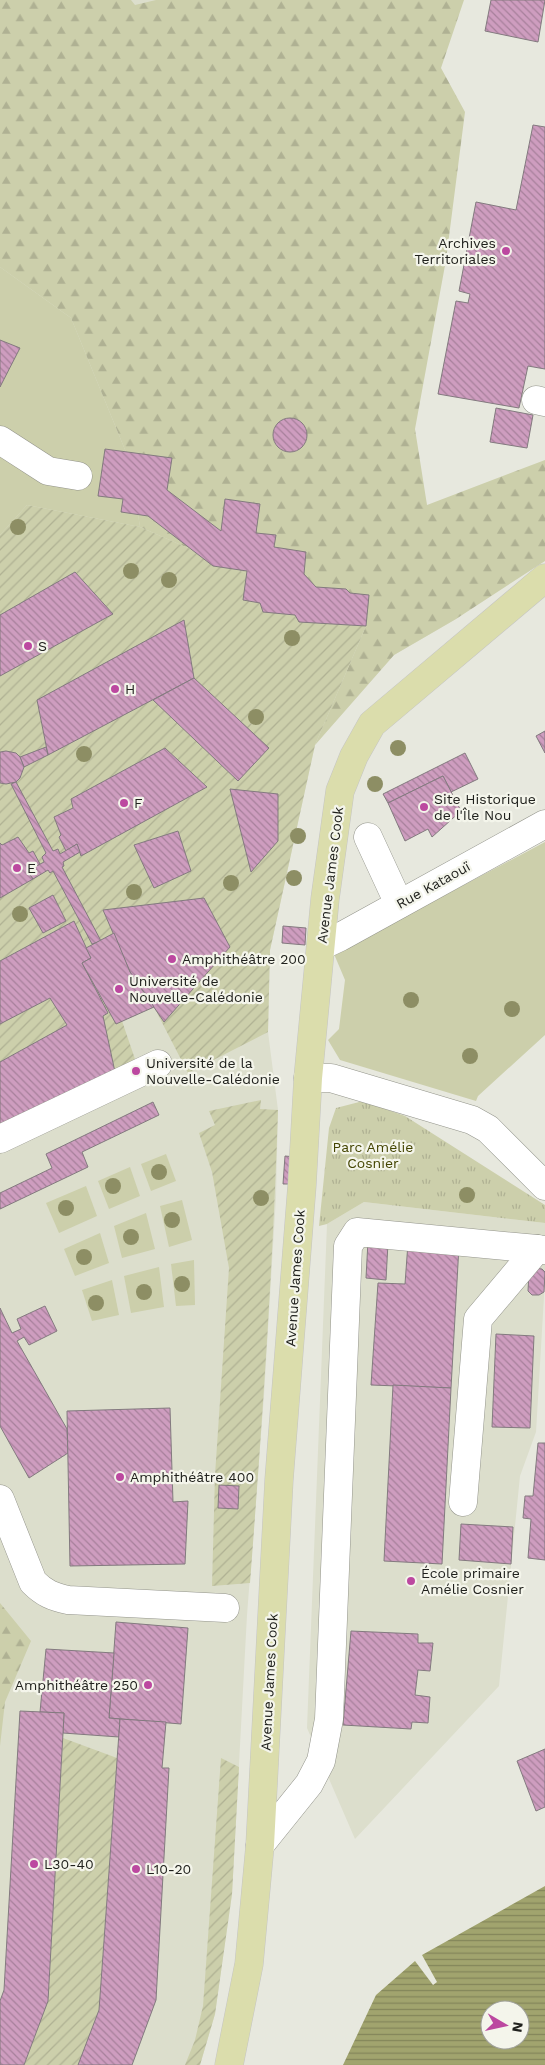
<svg xmlns="http://www.w3.org/2000/svg" width="545" height="2065" viewBox="0 0 545 2065" font-family="'Work Sans',sans-serif">
<style>
.built{fill:#dcdecc}
.grass{fill:#cccfab}
.forest{fill:url(#forest-firs)}
.park{fill:url(#park-tufts)}
.garden{fill:url(#garden-furrows)}
.water{fill:url(#water-rules);fill-rule:evenodd}
.building{fill:url(#building-back-hatch);stroke:#837a7f}
.lines{fill:none;stroke-linecap:round;stroke-linejoin:round}
.minor-casing{stroke:#93948b;stroke-width:29}
.major-casing{stroke:#c5c5c4;stroke-width:29}
.minor{stroke:#fff;stroke-width:28}
.major{stroke:#dbddac;stroke-width:28}
.tree{fill:#8d8e64}
.poi-dot{fill:#bc48a0;stroke:#f4f5eb;stroke-width:2}
.labels{text-anchor:middle;dominant-baseline:central;stroke-width:4.5;stroke-linejoin:round;paint-order:stroke}
.poi-label{font-size:14px;fill:#20211d;stroke:#f4f5eb;text-anchor:start}
.street-label{font-size:14px;fill:#20211d;stroke:#f4f5eb}
.park-label{font-size:14px;fill:#434400;stroke:#f4f5eb}
</style>
<defs>
<pattern id="forest-firs" width="22" height="20" patternUnits="userSpaceOnUse" patternTransform="scale(1.25)"><rect width="22" height="20" fill="#cccfab"/><path d="M5 1l3.5 6h-7zM16 11l3.5 6h-7z" fill="#afb193"/></pattern>
<pattern id="park-tufts" width="24" height="20" patternUnits="userSpaceOnUse" patternTransform="scale(1.25)"><rect width="24" height="20" fill="#cccfab"/><path d="M3 7l-1-3M5 7V3M7 7l1-3M15 17l-1-3M17 17v-4M19 17l1-3" fill="none" stroke="#afb193"/></pattern>
<pattern id="garden-furrows" width="10" height="10" patternUnits="userSpaceOnUse" patternTransform="scale(1.25)"><rect width="10" height="10" fill="#cccfab"/><path d="M-1 1l2-2M0 10L10 0M9 11l2-2" fill="none" stroke="#afb193"/></pattern>
<pattern id="water-rules" width="6" height="5" patternUnits="userSpaceOnUse" patternTransform="scale(1.25)"><rect width="6" height="5" fill="#a1a46e"/><path d="M0 2.5h6" fill="none" stroke="#83855a"/></pattern>
<pattern id="building-back-hatch" width="6" height="6" patternUnits="userSpaceOnUse" patternTransform="scale(1.25)"><rect width="6" height="6" fill="#ce9dbf"/><path d="M-1 5l2 2M0 0l6 6M5-1l2 2" fill="none" stroke="#a7809b"/></pattern>
</defs>
<rect width="100%" height="100%" fill="#e7e8de"/>
<g class="built">
<polygon points="0,0 298,0 456,619 394,655 315,745 270,950 268,1032 278,1110 276,1197 264,1396 247,1615 232,1894 215,2014 200,2065 0,2065"/>
<polygon points="364,1202 545,1223 545,1279 536,1432 520,1476 499,1686 355,1839 307,1728 327,1224"/>
</g>
<g class="grass">
<polygon points="0,267 71,318 130,462 140,527 27,505 0,535"/>
<polygon points="545,842 545,1035 478,1096 476,1101 340,1060 328,1040 339,1029 345,980 334,954"/>
<polygon points="166,1154 176,1181 151,1191 141,1164"/>
<polygon points="130,1167 140,1196 109,1209 98,1181"/>
<polygon points="86,1186 97,1216 59,1233 46,1203"/>
<polygon points="182,1200 192,1240 169,1247 160,1206"/>
<polygon points="146,1213 155,1249 122,1258 114,1226"/>
<polygon points="100,1233 109,1263 75,1276 64,1249"/>
<polygon points="194,1260 195,1305 176,1306 171,1264"/>
<polygon points="159,1267 164,1307 131,1313 124,1276"/>
<polygon points="112,1280 119,1315 92,1321 82,1290"/>
</g>
<g class="forest">
<polygon points="0,0 131,0 135,5 156,0 464,0 441,68 465,112 446,260 415,429 427,505 545,460 545,561 456,619 394,655 315,745 366,626 140,527 130,462 71,318 0,267"/>
<polygon points="0,1603 31,1641 5,1702 0,1746"/>
</g>
<polygon class="park" points="363,1101 405,1116 545,1205 545,1223 364,1202 327,1224 319,1226 329,1128 336,1108"/>
<g class="garden">
<polygon points="27,505 140,527 366,626 315,745 270,950 268,1032 188,1073 154,1007 122,1021 135,1059 115,1072 0,1096 0,535"/>
<path d="M 261,1100 L 260,1109 L 278,1110 C 273,1268 262,1425 250,1583 L 212,1586 L 215,1475 L 229,1268 L 212,1172 L 199,1133 L 215,1125 L 209,1111 Z"/>
<polygon points="63,1738 117,1758 99,2010 78,2065 24,2065 48,2001"/>
<polygon points="221,1758 239,1767 232,1894 215,2014 200,2065 185,2065 195,2040 203,2006"/>
</g>
<path class="water" d="M 545,1886 L 545,2065 L 343,2065 L 376,1995 L 415,1961 L 433,1985 L 437,1982 L 422,1955 ZM 490,2010 L 520,2010 L 520,2040 L 490,2040 Z"/>
<g class="building">
<polygon points="491,0 545,0 538,42 485,31"/>
<polygon points="533,125 545,127 545,369 528,366 519,408 438,394 456,301 468,303 470,294 459,291 476,202 516,210"/>
<polygon points="0,340 20,348 0,387"/>
<polygon points="496,408 533,415 527,448 490,442"/>
<circle cx="290" cy="435" r="17"/>
<polygon points="105,449 172,458 167,490 221,531 225,499 260,504 256,533 276,535 274,547 306,552 304,574 316,587 346,589 350,593 369,595 366,626 299,622 295,615 263,612 260,603 243,600 247,571 213,566 148,516 121,512 123,499 98,496"/>
<polygon points="75,572 113,614 0,676 0,615"/>
<polygon points="184,620 194,678 48,755 37,700"/>
<polygon points="194,678 269,748 238,781 153,700"/>
<polygon points="545,731 545,753 536,736"/>
<polygon points="46,747 48,755 24,767 20,757"/>
<polygon points="165,748 207,787 81,856 77,844 66,851 59,837 61,835 54,817 73,808 71,799"/>
<polygon points="6,751 16,753 20,757 24,767 20,778 16,782 6,784 0,783 0,752"/>
<polygon points="465,753 478,779 451,792 443,776 388,803 383,794"/>
<polygon points="443,776 461,811 432,837 428,829 405,841 388,803"/>
<polygon points="16,782 53,851 58,849 60,854 77,844 80,852 63,862 64,866 62,867 101,941 92,944 53,871 50,873 48,870 33,879 27,871 44,862 42,857 46,853 11,784"/>
<polygon points="230,789 278,794 278,841 251,872"/>
<polygon points="178,831 191,871 154,888 134,845"/>
<polygon points="18,837 29,853 33,851 40,864 27,871 33,879 0,898 0,843 2,845"/>
<polygon points="53,895 66,921 43,933 29,908"/>
<polygon points="204,898 230,947 164,1022 130,972 103,910"/>
<polygon points="74,921 91,958 82,963 108,1013 103,1016 115,1072 0,1126 0,1062 67,1025 50,998 0,1024 0,961"/>
<polygon points="283,926 306,928 305,945 282,943"/>
<polygon points="114,933 130,972 154,1007 116,1024 82,963 91,958 86,948"/>
<polygon points="153,1102 159,1115 82,1152 88,1167 0,1209 0,1193 52,1168 46,1154"/>
<polygon points="285,1156 296,1157 294,1184 283,1184"/>
<polygon points="368,1241 388,1243 386,1280 366,1278"/>
<polygon points="408,1243 459,1246 451,1388 371,1385 378,1283 405,1284"/>
<polygon points="533,1268 542,1269 545,1272 544,1292 539,1295 532,1295 528,1291 529,1272"/>
<polygon points="45,1306 57,1331 29,1345 24,1337 17,1341 67,1429 68,1453 29,1478 0,1426 0,1308 12,1333 21,1329 17,1319"/>
<polygon points="496,1334 534,1336 530,1428 492,1427"/>
<polygon points="393,1385 451,1388 442,1564 384,1561"/>
<polygon points="170,1408 173,1502 188,1501 185,1564 70,1566 67,1411"/>
<polygon points="538,1443 545,1443 545,1560 528,1558 531,1519 523,1518 525,1496 533,1496"/>
<polygon points="219,1485 239,1486 238,1509 218,1508"/>
<polygon points="461,1524 513,1527 511,1564 459,1560"/>
<polygon points="116,1622 188,1628 181,1724 109,1718"/>
<polygon points="351,1631 418,1634 418,1643 433,1643 430,1671 418,1670 415,1695 430,1697 428,1723 412,1722 411,1729 343,1725"/>
<polygon points="46,1649 114,1653 109,1718 120,1719 119,1737 63,1733 64,1713 40,1712"/>
<polygon points="20,1711 64,1713 63,1733 48,2001 24,2065 0,2065 0,2001 4,1990"/>
<polygon points="120,1719 166,1722 162,1768 169,1768 156,2000 132,2065 78,2065 99,2010"/>
<polygon points="545,1749 545,1807 536,1811 517,1761"/>
</g>
<g class="lines">
<g class="minor-casing">
<g id="minor">
<polyline points="536,400 545,402"/>
<polyline points="0,440 48,471 78,476"/>
<polyline points="368,837 399,904"/>
<polyline points="321,946 340,937 545,824"/>
<polyline points="308,1078 331,1078 472,1120 488,1129 545,1186"/>
<polyline points="0,1139 158,1064"/>
<path d="M 0,1499 L 33,1582 C 44,1593 53,1597 68,1600 L 225,1608"/>
<polyline points="463,1502 478,1319 537,1249 545,1250"/>
<polyline points="260,1845 309,1784 321,1761 329,1719 348,1246 357,1232 537,1249"/>
</g>
</g>
<g class="major-casing">
<polyline id="major" points="229,2065 249,1964 260,1845 279,1480 302,1185 308,1078 325,899 340,791 354,756 372,724 545,578"/>
</g>
<use href="#minor" class="minor"/>
<use href="#major" class="major"/>
</g>
<g class="tree">
<circle cx="18" cy="527" r="8"/>
<circle cx="131" cy="571" r="8"/>
<circle cx="169" cy="580" r="8"/>
<circle cx="292" cy="638" r="8"/>
<circle cx="256" cy="717" r="8"/>
<circle cx="398" cy="748" r="8"/>
<circle cx="84" cy="754" r="8"/>
<circle cx="375" cy="784" r="8"/>
<circle cx="298" cy="836" r="8"/>
<circle cx="294" cy="878" r="8"/>
<circle cx="231" cy="883" r="8"/>
<circle cx="134" cy="892" r="8"/>
<circle cx="20" cy="914" r="8"/>
<circle cx="411" cy="1000" r="8"/>
<circle cx="512" cy="1009" r="8"/>
<circle cx="470" cy="1056" r="8"/>
<circle cx="159" cy="1172" r="8"/>
<circle cx="113" cy="1186" r="8"/>
<circle cx="467" cy="1195" r="8"/>
<circle cx="261" cy="1198" r="8"/>
<circle cx="66" cy="1208" r="8"/>
<circle cx="172" cy="1220" r="8"/>
<circle cx="131" cy="1237" r="8"/>
<circle cx="84" cy="1257" r="8"/>
<circle cx="182" cy="1284" r="8"/>
<circle cx="144" cy="1292" r="8"/>
<circle cx="96" cy="1303" r="8"/>
</g>
<g class="poi-dot">
<circle cx="506" cy="251" r="5"/>
<circle cx="28" cy="646" r="5"/>
<circle cx="115" cy="689" r="5"/>
<circle cx="124" cy="803" r="5"/>
<circle cx="424" cy="807" r="5"/>
<circle cx="17" cy="868" r="5"/>
<circle cx="172" cy="959" r="5"/>
<circle cx="119" cy="989" r="5"/>
<circle cx="136" cy="1071" r="5"/>
<circle cx="120" cy="1477" r="5"/>
<circle cx="411" cy="1581" r="5"/>
<circle cx="148" cy="1685" r="5"/>
<circle cx="34" cy="1864" r="5"/>
<circle cx="136" cy="1869" r="5"/>
</g>
<g class="labels">
<g class="poi-label">
<text x="496" y="243" text-anchor="end">Archives<tspan x="496" dy="16">Territoriales</tspan></text>
<text x="38" y="646">S</text>
<text x="125" y="689">H</text>
<text x="434" y="799">Site Historique<tspan x="434" dy="16">de l'Île Nou</tspan></text>
<text x="134" y="803">F</text>
<text x="27" y="868">E</text>
<text x="182" y="959">Amphithéâtre 200</text>
<text x="129" y="981">Université de<tspan x="129" dy="16">Nouvelle-Calédonie</tspan></text>
<text x="146" y="1063">Université de la<tspan x="146" dy="16">Nouvelle-Calédonie</tspan></text>
<text x="130" y="1477">Amphithéâtre 400</text>
<text x="421" y="1573">École primaire<tspan x="421" dy="16">Amélie Cosnier</tspan></text>
<text x="138" y="1685" text-anchor="end">Amphithéâtre 250</text>
<text x="44" y="1864">L30-40</text>
<text x="146" y="1869">L10-20</text>
</g>
<g class="street-label">
<text transform="translate(330 875) rotate(-83)">Avenue James Cook</text>
<text transform="translate(433 885) rotate(-29)">Rue Kataouï</text>
<text transform="translate(295 1278) rotate(-86)">Avenue James Cook</text>
<text transform="translate(269 1682) rotate(-87)">Avenue James Cook</text>
</g>
<g class="park-label">
<text x="373" y="1147">Parc Amélie<tspan x="373" dy="16">Cosnier</tspan></text>
</g>
</g>
<g transform="translate(505 2025) rotate(99)"><circle r="24" fill="#f4f5eb" stroke="#9fa099"/>
<path d="M0-4L9 19L0 12L-9 19Z" fill="#bc48a0"/>
<text y="-8" font-size="14" font-weight="bold" text-anchor="middle" fill="#20211d">N</text>
</g>
</svg>
